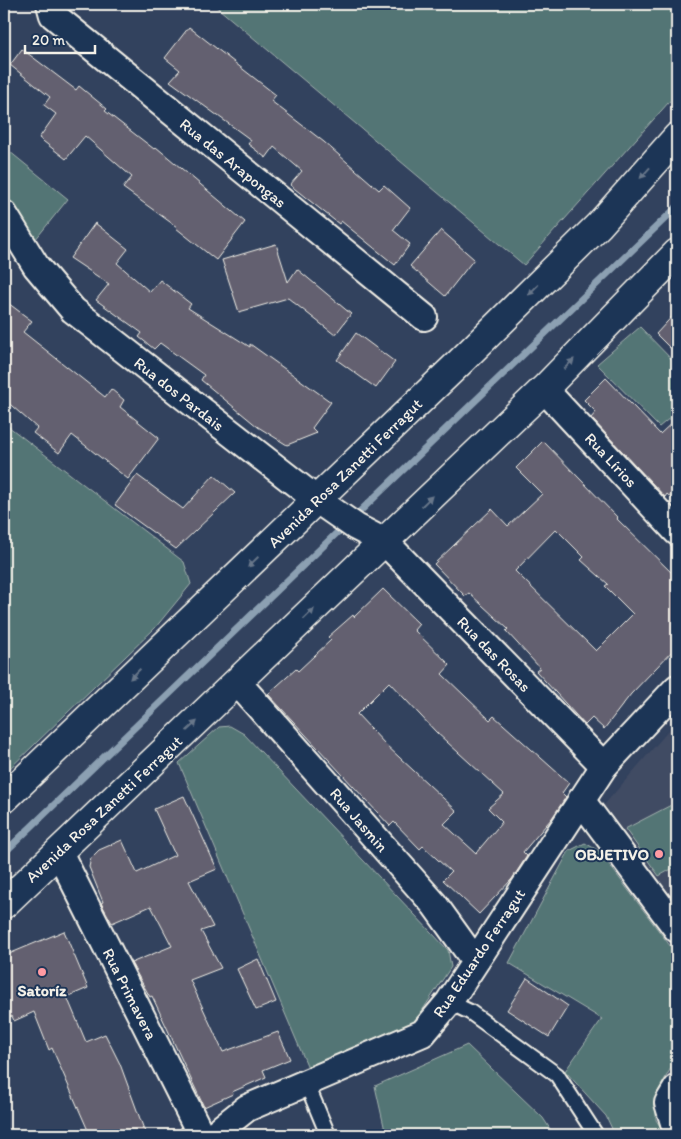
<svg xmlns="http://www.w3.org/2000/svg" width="681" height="1139" viewBox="0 0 681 1139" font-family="Itim,sans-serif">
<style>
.built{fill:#414b63}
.green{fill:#527474;stroke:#a3b2ae}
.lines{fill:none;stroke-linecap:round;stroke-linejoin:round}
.stream{stroke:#8ca0b2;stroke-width:7}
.building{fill:#646170;stroke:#f4f1e8;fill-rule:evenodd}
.service-casing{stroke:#f4f1e8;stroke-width:18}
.minor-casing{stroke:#f4f1e8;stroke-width:30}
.secondary-casing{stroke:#f4f1e8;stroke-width:31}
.service{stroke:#1d3557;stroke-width:14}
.minor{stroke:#1d3557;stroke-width:26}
.secondary{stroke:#1d3557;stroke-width:28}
.oneway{fill:#68778a}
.poi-dot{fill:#ff9aa2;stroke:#1d3557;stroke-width:2}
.labels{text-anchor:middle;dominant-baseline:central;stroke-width:4;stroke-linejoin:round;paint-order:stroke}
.street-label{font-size:16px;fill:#f4f1e8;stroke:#1d3557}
.poi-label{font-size:16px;font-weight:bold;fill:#f4f1e8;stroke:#1d3557;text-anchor:end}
</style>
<rect width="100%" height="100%" fill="#32425e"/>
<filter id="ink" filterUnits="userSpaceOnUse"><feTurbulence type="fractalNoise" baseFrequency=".02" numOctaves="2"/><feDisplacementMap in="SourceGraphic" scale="10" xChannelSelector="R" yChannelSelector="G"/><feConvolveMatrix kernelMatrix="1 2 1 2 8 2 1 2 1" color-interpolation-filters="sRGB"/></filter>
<g filter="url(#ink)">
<polygon class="built" points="677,721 677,903 604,805"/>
<g class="green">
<polygon points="213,4 677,4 677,93 524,265"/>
<polygon points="4,147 68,199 31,245 4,203"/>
<polygon points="640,327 677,365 677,412 659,427 597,364"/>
<polygon points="4,423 184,562 191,584 155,628 4,774"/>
<polygon points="230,726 244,734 448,950 451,967 410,1029 309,1070 179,763 219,727"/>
<polygon points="677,802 677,866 659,876 625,829"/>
<polygon points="585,843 599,851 677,955 677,1057 656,1095 656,1120 666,1135 615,1135 606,1116 565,1071 602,1019 509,963 569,851"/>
<polygon points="467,1045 543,1118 554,1135 386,1135 375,1086"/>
</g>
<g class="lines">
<g class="stream">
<polyline points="352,519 677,207"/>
<polyline points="4,853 344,526"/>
</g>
</g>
<g class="building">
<polygon points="189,27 276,95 271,101 324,142 379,190 384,185 410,208 393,230 410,244 395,265 341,221 339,224 290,185 302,171 274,147 266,158 248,144 251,140 170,81 180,70 165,58"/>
<polygon points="22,49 76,90 79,86 107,109 105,111 154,149 156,147 245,222 216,260 176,228 177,227 123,188 132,177 85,136 66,159 39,138 56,114 44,105 50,97 10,65"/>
<polygon points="95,223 128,249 117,263 150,292 160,280 191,304 188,308 250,347 250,344 331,402 312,428 317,433 287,445 258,427 201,380 204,375 160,343 154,349 139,337 142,333 96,300 109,284 70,258"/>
<polygon points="441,230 474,259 445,296 410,266"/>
<polygon points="276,244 288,282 297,269 351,314 335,335 288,298 239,312 222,260"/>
<polygon points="4,300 32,321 23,332 105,397 111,389 124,400 120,407 159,438 128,479 72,435 59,453 33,433 37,428 4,399"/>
<polygon points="677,311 677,355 656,334"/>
<polygon points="356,333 395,362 376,388 337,360"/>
<polygon points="606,378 660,434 677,418 677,503 667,494 665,497 591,418 596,412 584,400"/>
<path d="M 543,441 L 618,518 L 617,519 L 677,578 L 677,646 L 631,694 L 604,729 L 592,718 L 585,725 L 536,671 L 540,668 L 506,631 L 508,629 L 469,593 L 465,596 L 434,564 L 492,509 L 508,526 L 542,494 L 516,468 ZM 556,529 L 584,557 L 581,560 L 608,584 L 605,586 L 633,614 L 596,651 L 515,571 Z"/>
<polygon points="137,475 183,509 214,475 235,493 176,549 115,505"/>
<path d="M 383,589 L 419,624 L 414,630 L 450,665 L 442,674 L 490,720 L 494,716 L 569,783 L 562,793 L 566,797 L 552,818 L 523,852 L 527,856 L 512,879 L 479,914 L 443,880 L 451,872 L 423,846 L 420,849 L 394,822 L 390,826 L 268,694 L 296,669 L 298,671 L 331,640 L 328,637 L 353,615 L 354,617 ZM 389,682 L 436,732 L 504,794 L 488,808 L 502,822 L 476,853 L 444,824 L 457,811 L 385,744 L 357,714 Z"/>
<polygon points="184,796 217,869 189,881 213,927 201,931 221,968 190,980 223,1052 278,1032 290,1059 263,1070 266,1077 232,1092 233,1094 204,1107 152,996 150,997 131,963 172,946 151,906 112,923 101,903 103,902 89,867 91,858 99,850 122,840 137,873 175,855 154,809"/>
<polygon points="64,931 88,988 67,997 86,1042 105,1034 120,1064 146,1135 90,1135 52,1048 49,1050 34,1012 14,1021 12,1016 4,1019 4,956"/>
<polygon points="258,959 276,1002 256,1010 237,969"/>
<polygon points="527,978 568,1006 549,1037 507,1010"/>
</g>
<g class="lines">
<g class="service-casing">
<g id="service">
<polyline points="449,1002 470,1012 557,1075 596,1135"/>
<polyline points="306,1082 328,1135"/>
</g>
</g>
<g class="minor-casing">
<g id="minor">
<polyline points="50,4 53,15 424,317"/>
<polyline points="4,214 36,266 73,310 317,500 356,527 385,542 604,766"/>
<polyline points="544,389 677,532"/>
<polyline points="238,683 434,904 475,961"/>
<polyline points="581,800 677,929"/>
<polyline points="59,852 201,1135"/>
<polyline points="677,1088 668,1103 677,1133"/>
<polyline points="213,1135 247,1108 423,1033 449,1002 604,766 677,688"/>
</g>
</g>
<g class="secondary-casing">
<g id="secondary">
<polyline points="4,799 459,363 599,225 677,137"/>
<polyline points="4,904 544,389 677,253"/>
</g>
</g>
<use href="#service" class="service"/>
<use href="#minor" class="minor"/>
<use href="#secondary" class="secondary"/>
</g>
<defs><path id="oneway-solid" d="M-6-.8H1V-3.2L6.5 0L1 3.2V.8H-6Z" transform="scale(1.25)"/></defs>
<g class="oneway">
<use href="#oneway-solid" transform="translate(645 173) rotate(132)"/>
<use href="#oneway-solid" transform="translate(533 290) rotate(135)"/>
<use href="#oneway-solid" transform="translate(569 364) rotate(-45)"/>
<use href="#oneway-solid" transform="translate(427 501) rotate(-44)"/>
<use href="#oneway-solid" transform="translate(253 562) rotate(136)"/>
<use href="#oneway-solid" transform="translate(309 614) rotate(-44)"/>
<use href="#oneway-solid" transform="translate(135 674) rotate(136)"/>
<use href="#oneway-solid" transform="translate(192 726) rotate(-43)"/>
</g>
</g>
<g class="poi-dot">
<circle cx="659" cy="854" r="5"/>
<circle cx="42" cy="972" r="5"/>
</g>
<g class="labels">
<g class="street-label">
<text transform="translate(233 163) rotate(39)">Rua das Arapongas</text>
<text transform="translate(179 394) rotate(38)">Rua dos Pardais</text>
<text transform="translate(611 460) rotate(47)">Rua Lírios</text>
<text transform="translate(345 473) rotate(-44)">Avenida Rosa Zanetti Ferragut</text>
<text transform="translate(494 654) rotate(46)">Rua das Rosas</text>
<text transform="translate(104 809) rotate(-43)">Avenida Rosa Zanetti Ferragut</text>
<text transform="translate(359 820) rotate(49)">Rua Jasmin</text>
<text transform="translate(479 953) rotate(-56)">Rua Eduardo Ferragut</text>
<text transform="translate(130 994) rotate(63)">Rua Primavera</text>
</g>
<g class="poi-label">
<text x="649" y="854">OBJETIVO</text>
<text x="42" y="990" text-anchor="middle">Satoríz</text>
</g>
</g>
<rect width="681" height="1139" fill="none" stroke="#1d3557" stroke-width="20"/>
<rect x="10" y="10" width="661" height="1119" fill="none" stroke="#f4f1e8" stroke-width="2" filter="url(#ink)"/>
<path d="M25 45v8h70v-8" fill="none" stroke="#f4f1e8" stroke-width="2.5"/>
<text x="32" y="45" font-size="15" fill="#f4f1e8" stroke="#1d3557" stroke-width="4" paint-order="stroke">20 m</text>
</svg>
